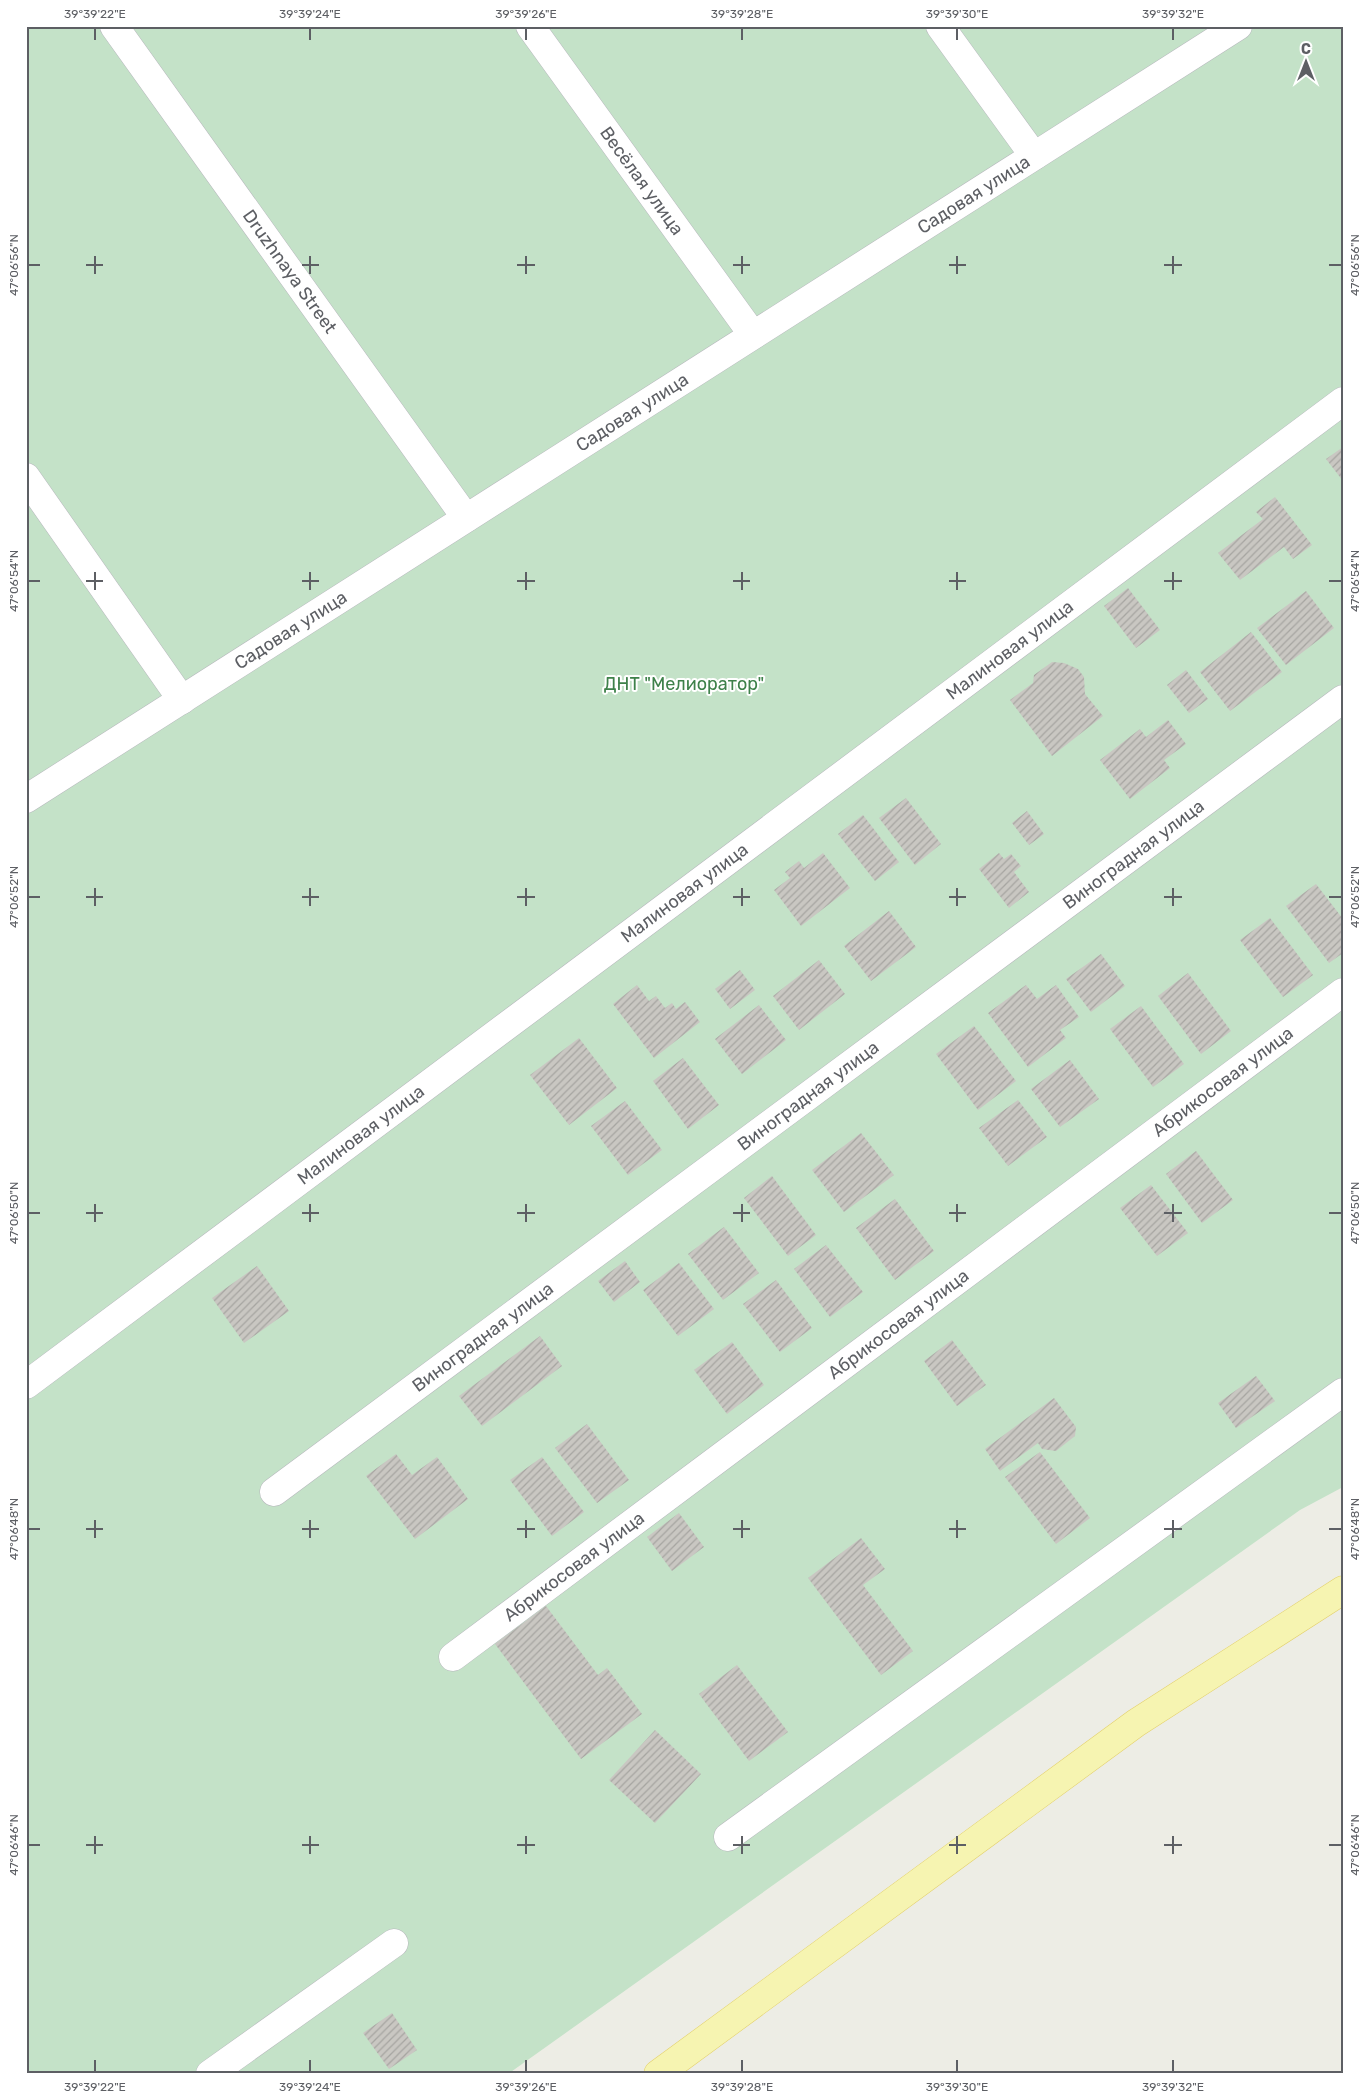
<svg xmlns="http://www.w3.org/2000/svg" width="1369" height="2100" viewBox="0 0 1369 2100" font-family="Rubik,sans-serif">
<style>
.garden{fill:#c4e2c8}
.building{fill:url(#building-hatch)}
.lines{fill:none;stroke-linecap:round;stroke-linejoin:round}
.minor-casing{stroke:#b7b9bd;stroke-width:29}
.major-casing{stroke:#e3cf69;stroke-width:29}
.minor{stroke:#fff;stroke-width:28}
.major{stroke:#f6f4b1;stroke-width:28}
.ticks{fill:none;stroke:#5d5f64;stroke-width:2}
.labels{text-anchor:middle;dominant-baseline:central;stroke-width:4;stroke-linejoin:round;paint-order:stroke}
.street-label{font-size:18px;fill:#5d5f64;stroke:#fff}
.park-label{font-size:18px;fill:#3e814a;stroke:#fff}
.neatline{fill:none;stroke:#5d5f64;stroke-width:2}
.ticks-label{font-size:12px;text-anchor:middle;fill:#5d5f64}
</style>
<defs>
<pattern id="building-hatch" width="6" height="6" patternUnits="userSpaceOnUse" patternTransform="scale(1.25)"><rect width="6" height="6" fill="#c9c7c2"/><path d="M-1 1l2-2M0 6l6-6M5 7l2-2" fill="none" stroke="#a6a5a1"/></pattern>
</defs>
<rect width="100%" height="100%" fill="#edede5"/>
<polygon class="garden" points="26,26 1343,26 1343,1487 1300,1510 508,2074 26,2074"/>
<g class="building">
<polygon points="1343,447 1343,481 1326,459"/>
<polygon points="1275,497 1312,545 1293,559 1284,547 1240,580 1218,553 1263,519 1256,512"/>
<polygon points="1128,588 1160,630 1136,648 1104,606"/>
<polygon points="1306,591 1334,628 1286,665 1257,628"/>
<polygon points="1251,632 1282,672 1230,711 1200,672"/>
<polygon points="1052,662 1064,663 1078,669 1084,677 1085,694 1103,716 1052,756 1010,700 1033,683 1034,675"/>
<polygon points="1186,670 1208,699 1189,713 1167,685"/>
<polygon points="1168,720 1186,744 1164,760 1170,768 1130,799 1100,760 1140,729 1146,737"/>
<polygon points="906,798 941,844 915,865 879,818"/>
<polygon points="1027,811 1044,834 1029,845 1012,823"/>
<polygon points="863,815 899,862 875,881 838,834"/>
<polygon points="823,853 850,888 801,926 774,890 790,878 785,872 799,861 804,868"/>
<polygon points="999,853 1004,859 1011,854 1021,866 1014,872 1029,892 1009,908 979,869"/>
<polygon points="1316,884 1343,919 1343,953 1329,963 1286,906"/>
<polygon points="889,911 916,947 871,981 844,946"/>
<polygon points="1270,918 1313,975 1283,997 1240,940"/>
<polygon points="1101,954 1125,986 1091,1012 1066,979"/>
<polygon points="819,960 845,994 799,1030 773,996"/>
<polygon points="740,970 755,990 730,1009 715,989"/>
<polygon points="1188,973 1231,1031 1201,1054 1158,996"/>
<polygon points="637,985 649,1001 656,996 665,1008 672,1003 676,1009 685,1002 700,1022 654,1058 613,1004"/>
<polygon points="1026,985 1037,999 1056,985 1079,1017 1060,1030 1066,1038 1028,1067 988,1013"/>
<polygon points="759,1005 786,1040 742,1074 715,1039"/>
<polygon points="1141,1006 1184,1064 1153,1087 1110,1029"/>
<polygon points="974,1026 1016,1081 978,1110 936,1054"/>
<polygon points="579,1038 617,1088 569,1125 530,1075"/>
<polygon points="683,1058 719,1105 688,1129 653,1081"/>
<polygon points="1070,1060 1099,1099 1060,1127 1031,1089"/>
<polygon points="1018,1100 1047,1137 1008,1166 979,1128"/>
<polygon points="625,1101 662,1150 628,1175 591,1126"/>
<polygon points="861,1133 894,1175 844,1212 812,1170"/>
<polygon points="1196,1151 1233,1200 1202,1223 1166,1174"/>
<polygon points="772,1176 816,1235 788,1256 744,1198"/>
<polygon points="1151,1185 1188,1233 1157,1256 1120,1208"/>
<polygon points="895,1199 934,1251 895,1280 856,1228"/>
<polygon points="724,1227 759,1273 723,1300 688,1254"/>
<polygon points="826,1245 863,1292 830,1317 794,1269"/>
<polygon points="625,1261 640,1282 614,1302 598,1281"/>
<polygon points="679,1263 714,1309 678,1336 643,1290"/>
<polygon points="257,1266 289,1311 244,1343 212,1298"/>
<polygon points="776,1280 812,1328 780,1352 743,1304"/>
<polygon points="540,1336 562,1366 482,1426 459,1396"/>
<polygon points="952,1340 986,1385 957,1406 924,1361"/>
<polygon points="732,1342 764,1385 727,1414 694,1370"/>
<polygon points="1256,1376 1275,1401 1236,1428 1218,1403"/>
<polygon points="1054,1398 1076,1427 1075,1436 1056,1451 1042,1449 1038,1443 1000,1471 985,1449"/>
<polygon points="587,1424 629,1480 597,1503 555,1448"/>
<polygon points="1040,1452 1090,1518 1056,1544 1005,1477"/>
<polygon points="396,1454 412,1475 437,1457 468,1499 415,1539 366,1476"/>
<polygon points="542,1457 584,1512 552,1536 510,1480"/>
<polygon points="679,1513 704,1547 672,1571 647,1537"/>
<polygon points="861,1538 885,1569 863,1585 913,1651 881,1675 808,1578"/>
<polygon points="546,1606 598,1675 607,1668 642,1714 581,1759 495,1644"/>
<polygon points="737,1665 788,1732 749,1761 699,1694"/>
<polygon points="655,1730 701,1774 655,1823 609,1780"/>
<polygon points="392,2013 417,2050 389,2069 363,2033"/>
</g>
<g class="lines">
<g class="minor-casing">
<g id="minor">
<path id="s1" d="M 114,26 L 466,518"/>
<path id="s2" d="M 530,26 L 753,335"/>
<polyline points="940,26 1034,156"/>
<polyline points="26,477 182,700"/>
<path id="s3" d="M 26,799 L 1238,26"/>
<path id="s4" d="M 26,1385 L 1343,401"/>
<path id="s5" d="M 274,1492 L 1343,699"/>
<path id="s6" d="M 453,1657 L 1343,992"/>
<polyline points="728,1837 1343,1392"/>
<polyline points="210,2074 394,1943"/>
</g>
</g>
<g class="major-casing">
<polyline id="major" points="658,2074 1136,1723 1343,1590"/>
</g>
<use href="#minor" class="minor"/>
<use href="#major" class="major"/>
</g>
<path class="ticks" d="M 95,28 L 95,40M 310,28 L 310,40M 526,28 L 526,40M 742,28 L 742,40M 957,28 L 957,40M 1173,28 L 1173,40M 95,256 L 95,274M 310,256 L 310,274M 526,256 L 526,274M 742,256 L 742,274M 957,256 L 957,274M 1173,256 L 1173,274M 28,265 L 40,265M 86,265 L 103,265M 302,265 L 319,265M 517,265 L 535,265M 733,265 L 750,265M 949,265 L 966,265M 1164,265 L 1182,265M 1329,265 L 1342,265M 95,572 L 95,590M 310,572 L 310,590M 526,572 L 526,590M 742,572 L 742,590M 957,572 L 957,590M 1173,572 L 1173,590M 28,581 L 40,581M 86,581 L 103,581M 302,581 L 319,581M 517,581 L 535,581M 733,581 L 750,581M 949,581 L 966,581M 1164,581 L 1182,581M 1329,581 L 1342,581M 95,888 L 95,906M 310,888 L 310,906M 526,888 L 526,906M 742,888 L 742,906M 957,888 L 957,906M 1173,888 L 1173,906M 28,897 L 40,897M 86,897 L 103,897M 302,897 L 319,897M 517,897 L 535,897M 733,897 L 750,897M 949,897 L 966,897M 1164,897 L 1182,897M 1329,897 L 1342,897M 95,1204 L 95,1222M 310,1204 L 310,1222M 526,1204 L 526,1222M 742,1204 L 742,1222M 957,1204 L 957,1222M 1173,1204 L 1173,1222M 28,1213 L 40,1213M 86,1213 L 103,1213M 302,1213 L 319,1213M 517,1213 L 535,1213M 733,1213 L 750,1213M 949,1213 L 966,1213M 1164,1213 L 1182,1213M 1329,1213 L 1342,1213M 95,1520 L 95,1538M 310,1520 L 310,1538M 526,1520 L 526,1538M 742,1520 L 742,1538M 957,1520 L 957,1538M 1173,1520 L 1173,1538M 28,1529 L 40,1529M 86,1529 L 103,1529M 302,1529 L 319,1529M 517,1529 L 535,1529M 733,1529 L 750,1529M 949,1529 L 966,1529M 1164,1529 L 1182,1529M 1329,1529 L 1342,1529M 95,1836 L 95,1854M 310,1836 L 310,1854M 526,1836 L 526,1854M 742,1836 L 742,1854M 957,1836 L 957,1854M 1173,1836 L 1173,1854M 28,1845 L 40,1845M 86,1845 L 103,1845M 302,1845 L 319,1845M 517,1845 L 535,1845M 733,1845 L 750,1845M 949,1845 L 966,1845M 1164,1845 L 1182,1845M 1329,1845 L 1342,1845M 95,2060 L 95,2072M 310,2060 L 310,2072M 526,2060 L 526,2072M 742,2060 L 742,2072M 957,2060 L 957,2072M 1173,2060 L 1173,2072"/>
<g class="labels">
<g class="street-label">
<text stroke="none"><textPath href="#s2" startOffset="191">Весёлая улица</textPath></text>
<text stroke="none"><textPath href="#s3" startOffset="1124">Садовая улица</textPath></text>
<text stroke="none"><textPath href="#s1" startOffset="302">Druzhnaya Street</textPath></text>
<text stroke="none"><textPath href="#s3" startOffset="719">Садовая улица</textPath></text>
<text stroke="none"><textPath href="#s3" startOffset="314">Садовая улица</textPath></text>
<text stroke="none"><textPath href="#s4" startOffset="1228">Малиновая улица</textPath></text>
<text stroke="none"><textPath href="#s5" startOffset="1070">Виноградная улица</textPath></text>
<text stroke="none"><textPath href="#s4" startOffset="822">Малиновая улица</textPath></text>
<text stroke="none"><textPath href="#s6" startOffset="961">Абрикосовая улица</textPath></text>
<text stroke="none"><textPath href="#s5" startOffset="665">Виноградная улица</textPath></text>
<text stroke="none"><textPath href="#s4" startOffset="418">Малиновая улица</textPath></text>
<text stroke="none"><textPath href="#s6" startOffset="556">Абрикосовая улица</textPath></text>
<text stroke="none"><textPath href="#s5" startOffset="260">Виноградная улица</textPath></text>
<text stroke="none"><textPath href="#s6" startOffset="151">Абрикосовая улица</textPath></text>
</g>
<g class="park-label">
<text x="684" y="684">ДНТ "Мелиоратор"</text>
</g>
</g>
<rect width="1369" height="2100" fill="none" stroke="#ffffff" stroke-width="55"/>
<g transform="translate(1306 62)" stroke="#ffffff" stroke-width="4" paint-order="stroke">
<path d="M0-4L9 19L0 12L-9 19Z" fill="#5d5f64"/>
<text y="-8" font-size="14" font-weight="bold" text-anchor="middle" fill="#5d5f64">С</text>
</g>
<rect x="28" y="28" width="1314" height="2044" class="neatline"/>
<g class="ticks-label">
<text x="95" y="18">39°39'22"E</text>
<text x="310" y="18">39°39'24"E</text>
<text x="526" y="18">39°39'26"E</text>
<text x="742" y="18">39°39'28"E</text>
<text x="957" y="18">39°39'30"E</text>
<text x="1173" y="18">39°39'32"E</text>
<text transform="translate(14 265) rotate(-90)" y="4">47°06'56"N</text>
<text transform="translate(1355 265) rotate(-90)" y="4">47°06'56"N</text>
<text transform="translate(14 581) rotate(-90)" y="4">47°06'54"N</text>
<text transform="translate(1355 581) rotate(-90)" y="4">47°06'54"N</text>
<text transform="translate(14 897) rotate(-90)" y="4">47°06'52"N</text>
<text transform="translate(1355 897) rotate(-90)" y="4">47°06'52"N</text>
<text transform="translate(14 1213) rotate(-90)" y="4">47°06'50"N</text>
<text transform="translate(1355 1213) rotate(-90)" y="4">47°06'50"N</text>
<text transform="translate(14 1529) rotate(-90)" y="4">47°06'48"N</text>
<text transform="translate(1355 1529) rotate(-90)" y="4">47°06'48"N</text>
<text transform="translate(14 1845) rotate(-90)" y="4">47°06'46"N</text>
<text transform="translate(1355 1845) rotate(-90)" y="4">47°06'46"N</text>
<text x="95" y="2091">39°39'22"E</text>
<text x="310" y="2091">39°39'24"E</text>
<text x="526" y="2091">39°39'26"E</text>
<text x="742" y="2091">39°39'28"E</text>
<text x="957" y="2091">39°39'30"E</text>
<text x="1173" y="2091">39°39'32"E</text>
</g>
</svg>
